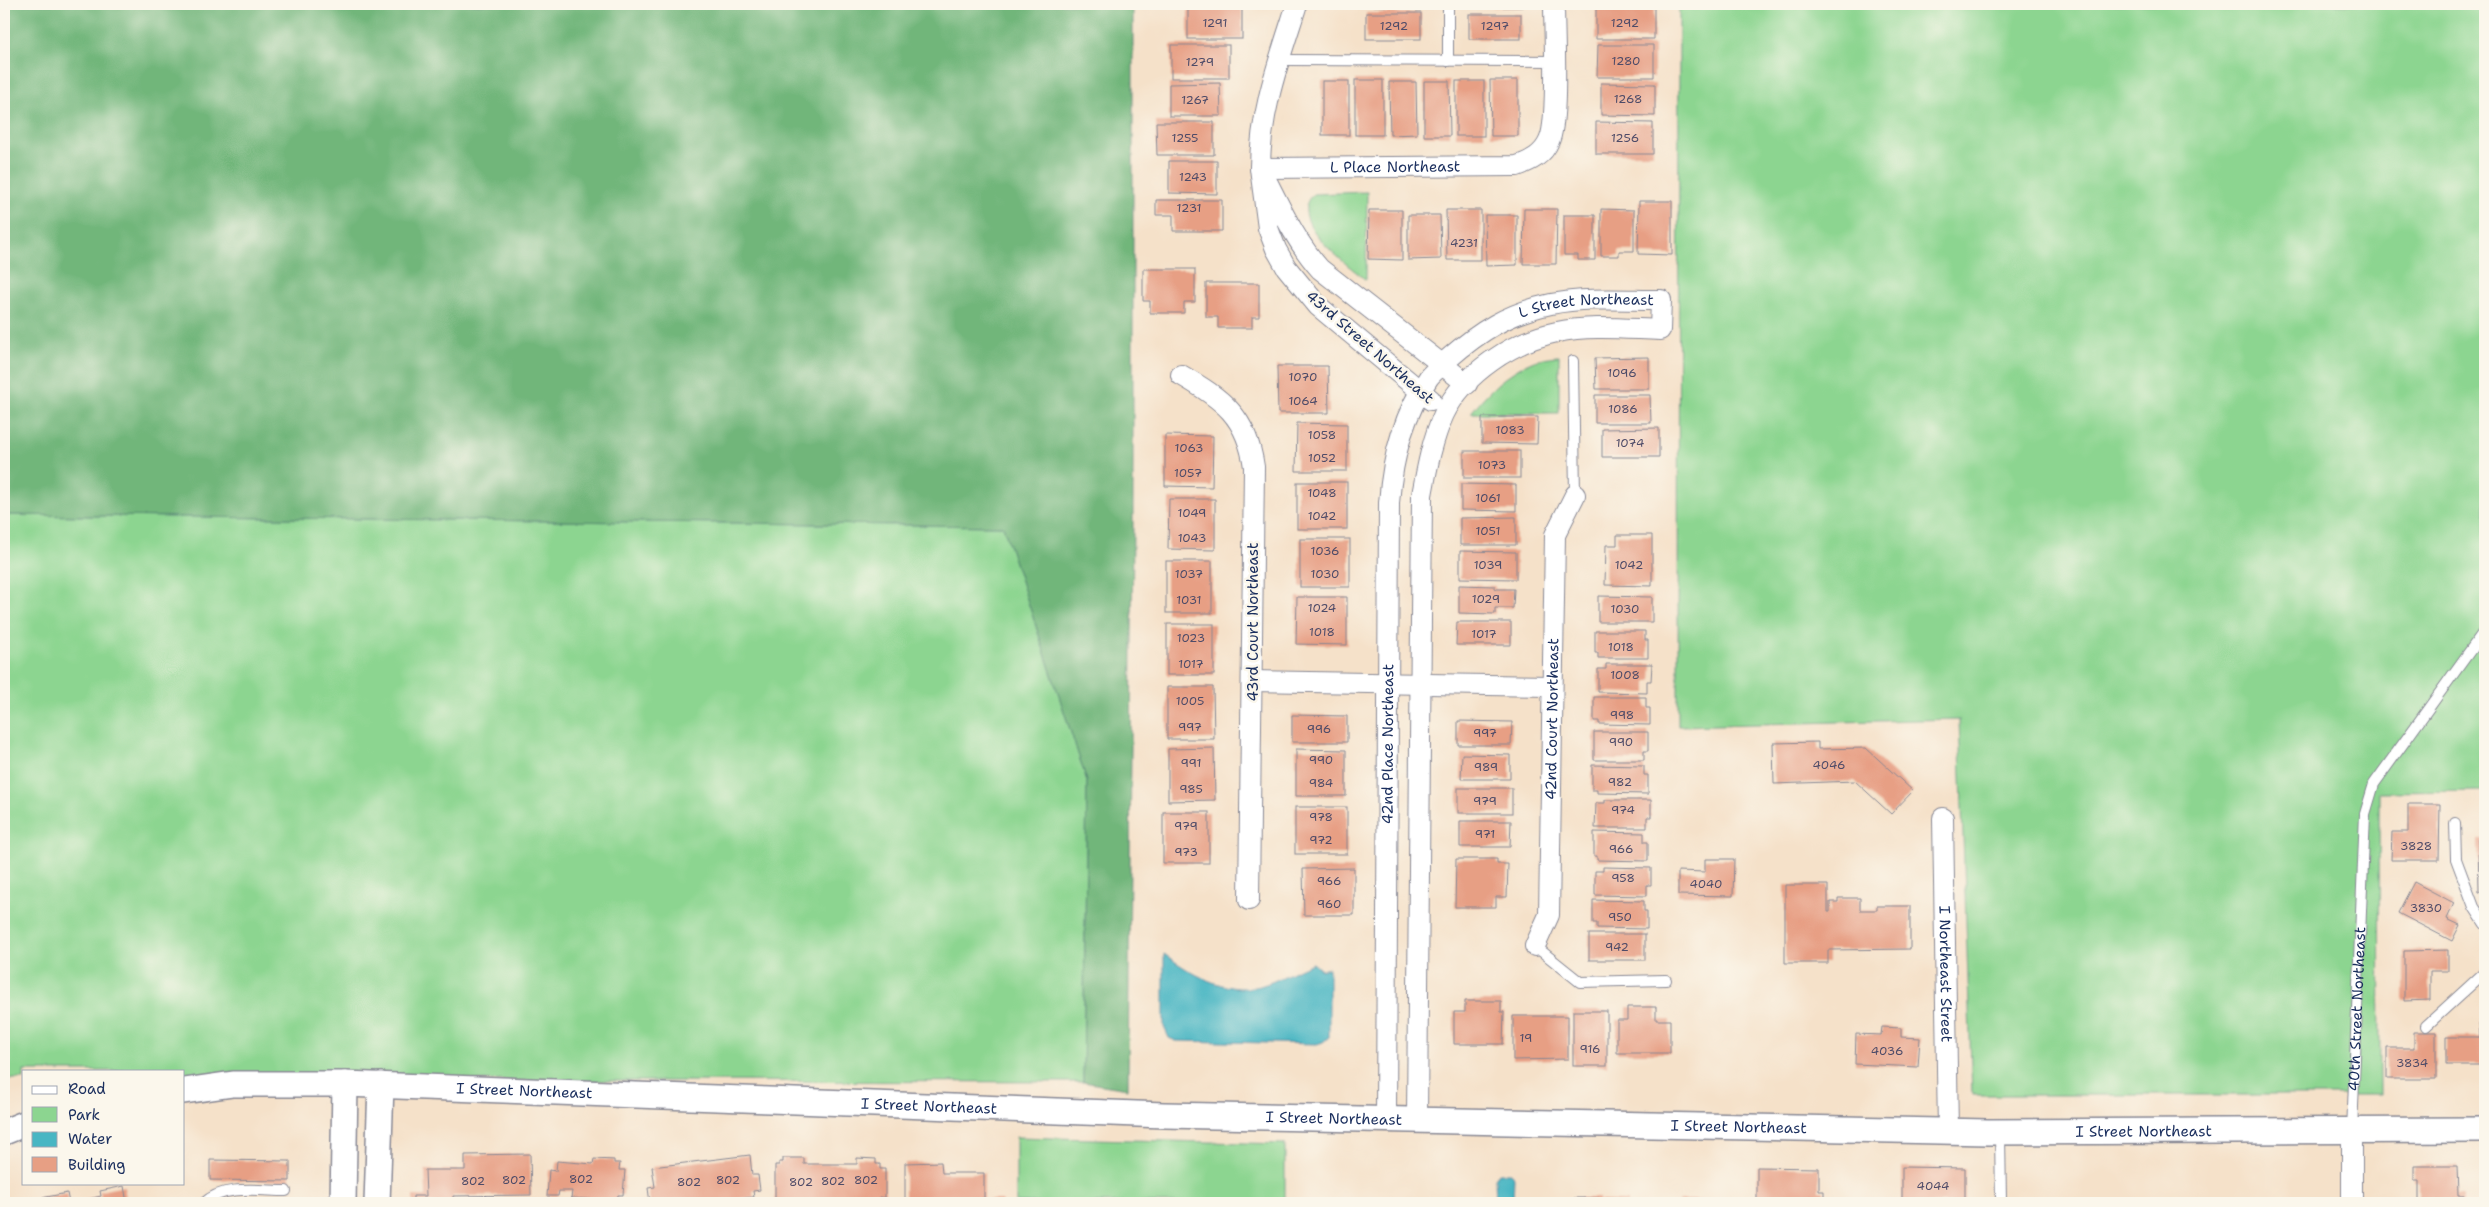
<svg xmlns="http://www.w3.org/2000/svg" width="2489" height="1207" viewBox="0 0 2489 1207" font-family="'Shantell Sans',sans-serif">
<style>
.green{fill:#8cd590;stroke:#548277}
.forest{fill:#71b67a;stroke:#46726c}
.water{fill:#48b6c3;stroke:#327290}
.building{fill:#e79f84}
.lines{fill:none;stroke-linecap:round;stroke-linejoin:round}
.service-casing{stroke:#888894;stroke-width:12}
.minor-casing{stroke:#888894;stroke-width:22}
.tertiary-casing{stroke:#888894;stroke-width:28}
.service{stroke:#fff;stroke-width:10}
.minor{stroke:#fff;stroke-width:20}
.tertiary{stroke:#fff;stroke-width:25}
.labels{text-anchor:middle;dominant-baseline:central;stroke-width:5;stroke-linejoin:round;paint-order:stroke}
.number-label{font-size:12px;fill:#4e4b68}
.street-label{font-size:15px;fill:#1b2f5e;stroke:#fbf7ec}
</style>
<rect width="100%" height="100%" fill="#fbf7ec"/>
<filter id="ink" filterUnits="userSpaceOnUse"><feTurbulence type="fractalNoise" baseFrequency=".02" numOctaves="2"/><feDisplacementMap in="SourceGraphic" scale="10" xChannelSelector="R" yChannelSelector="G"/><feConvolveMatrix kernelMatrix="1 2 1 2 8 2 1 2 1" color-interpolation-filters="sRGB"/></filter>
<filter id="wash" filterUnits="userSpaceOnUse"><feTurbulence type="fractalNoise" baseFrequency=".0096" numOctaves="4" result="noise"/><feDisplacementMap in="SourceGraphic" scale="20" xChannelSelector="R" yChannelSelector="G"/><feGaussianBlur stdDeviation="1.12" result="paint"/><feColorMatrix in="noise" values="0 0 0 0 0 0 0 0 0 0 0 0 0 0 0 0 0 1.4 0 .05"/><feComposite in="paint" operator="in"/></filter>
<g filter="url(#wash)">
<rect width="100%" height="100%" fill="#f5e1c9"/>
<g class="green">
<polygon points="1679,4 2485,4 2485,791 2379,792 2380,1095 1972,1095 1959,719 1678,726"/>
<path d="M 1367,192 L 1366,280 C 1347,264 1285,221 1313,194 Z"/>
<path d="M 1559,356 L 1559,413 L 1471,413 C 1491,386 1523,357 1559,356 Z"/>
<polygon points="4,515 1003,526 1087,781 1083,1082 184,1080 184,1071 24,1071 24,1079 4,1079"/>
<polygon points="1016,1137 1285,1144 1285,1203 1016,1203"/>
</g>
<polygon class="forest" points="4,4 1133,4 1133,527 1128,1089 1083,1082 1087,781 1003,526 4,515"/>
<g class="water">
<path d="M 1164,954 C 1191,973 1224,995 1260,986 C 1278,981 1296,969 1313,963 L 1321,970 L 1329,968 L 1329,1037 L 1323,1042 L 1317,1044 L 1176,1041 L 1169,1038 L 1164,1027 Z"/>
<polygon points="1499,1173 1510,1173 1514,1177 1513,1203 1496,1203 1495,1178"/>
</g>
<g id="blocks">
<g class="building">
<rect x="1367" y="4" width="55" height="2"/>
<rect x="1468" y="4" width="54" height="3"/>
<rect x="1188" y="6" width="54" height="33"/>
<polygon points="1596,6 1654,7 1654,39 1596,39"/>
<rect x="1366" y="13" width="55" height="26"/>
<rect x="1469" y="14" width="52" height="25"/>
<rect x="1171" y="45" width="58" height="33"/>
<polygon points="1598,45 1654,45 1654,77 1597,77"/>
<rect x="1355" y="80" width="28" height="55"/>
<polygon points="1490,80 1518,80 1518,136 1491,136"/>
<rect x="1322" y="81" width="27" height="54"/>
<polygon points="1424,81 1449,81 1450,136 1424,136"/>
<rect x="1456" y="81" width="28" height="55"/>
<polygon points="1389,82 1416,82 1417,134 1390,135"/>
<polygon points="1220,83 1221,116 1169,116 1169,84"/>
<polygon points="1601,83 1655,84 1655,116 1601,115"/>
<polygon points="1156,122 1214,122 1214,155 1157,155"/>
<polygon points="1596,122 1653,123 1653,154 1596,154"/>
<polygon points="1169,161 1217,161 1217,194 1169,193"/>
<polygon points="1156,200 1222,200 1222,231 1173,231 1173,215 1156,215"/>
<polygon points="1639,201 1672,201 1672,255 1638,254"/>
<polygon points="1524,209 1557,209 1556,264 1523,264"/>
<polygon points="1601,209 1634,210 1634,251 1619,251 1619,256 1601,256"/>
<polygon points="1369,210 1402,210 1402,260 1368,259"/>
<polygon points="1446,210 1481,210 1481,260 1447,260"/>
<polygon points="1408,215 1440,215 1441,259 1408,260"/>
<polygon points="1485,215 1517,215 1517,265 1486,266"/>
<polygon points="1564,215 1595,215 1595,260 1578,260 1578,255 1564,255"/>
<polygon points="1143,269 1195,269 1195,302 1184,302 1184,313 1150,313 1150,301 1143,301"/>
<polygon points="1206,283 1259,283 1259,317 1252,317 1252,328 1218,328 1218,317 1206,317"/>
<polygon points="1649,357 1649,389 1596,389 1595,358"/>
<polygon points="1277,366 1328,366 1329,413 1278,413"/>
<polygon points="1595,395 1650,395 1651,423 1595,423"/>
<polygon points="1482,417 1538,417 1537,444 1482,443"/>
<polygon points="1297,423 1347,424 1347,471 1296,471"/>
<polygon points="1659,428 1659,457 1602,457 1602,429"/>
<polygon points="1165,435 1213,436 1212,487 1165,486"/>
<rect x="1464" y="451" width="56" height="27"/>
<rect x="1297" y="482" width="50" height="47"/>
<polygon points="1461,484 1516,485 1516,511 1461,510"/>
<polygon points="1169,499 1215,499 1215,550 1168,549"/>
<polygon points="1516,517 1516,545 1460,545 1460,518"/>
<polygon points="1617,535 1652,535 1652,586 1605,585 1606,545 1617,545"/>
<rect x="1300" y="539" width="50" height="48"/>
<polygon points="1460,551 1516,552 1516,579 1460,578"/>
<rect x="1166" y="561" width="46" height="52"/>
<polygon points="1459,585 1495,586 1495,589 1514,589 1513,608 1495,608 1495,614 1459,613"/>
<polygon points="1598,596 1652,597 1652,622 1598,622"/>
<polygon points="1297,597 1347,597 1347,645 1296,644"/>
<polygon points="1457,622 1511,622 1511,645 1456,645"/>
<rect x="1167" y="624" width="47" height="51"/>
<polygon points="1595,631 1645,631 1645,640 1648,640 1648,658 1598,658 1598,653 1595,653"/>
<polygon points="1606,664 1652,664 1651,681 1647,681 1647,693 1598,692 1598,669 1606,669"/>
<polygon points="1167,687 1213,687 1214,739 1167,739"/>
<polygon points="1594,697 1646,697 1646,708 1650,708 1650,725 1599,724 1599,721 1594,721"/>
<polygon points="1292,715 1347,716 1347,742 1292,742"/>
<polygon points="1458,721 1512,722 1511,745 1458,745"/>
<polygon points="1594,732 1648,732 1648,751 1644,751 1644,760 1594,760"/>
<polygon points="1818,742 1818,749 1866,748 1913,791 1891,814 1855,781 1774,784 1773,743"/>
<polygon points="1214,748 1215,800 1168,801 1168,749"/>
<polygon points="1296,749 1346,750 1346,796 1296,796"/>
<polygon points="1462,754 1510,755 1510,779 1461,779"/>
<polygon points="1592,765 1644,766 1644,775 1648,775 1648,794 1597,793 1597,790 1592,790"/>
<rect x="1458" y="788" width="54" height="25"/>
<polygon points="1605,800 1651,800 1651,817 1647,817 1647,828 1595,828 1596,803 1605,803"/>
<polygon points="2408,804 2440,804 2439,860 2391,860 2392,832 2408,832"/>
<rect x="1295" y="807" width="52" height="47"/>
<rect x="1163" y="812" width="46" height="51"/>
<polygon points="1460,821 1511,821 1510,847 1460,847"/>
<polygon points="1594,832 1644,833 1644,842 1648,842 1648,861 1597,860 1597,856 1594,856"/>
<polygon points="2478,839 2485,839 2485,892 2479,892"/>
<polygon points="1456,859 1497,859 1497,864 1508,864 1507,897 1496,897 1496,907 1455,907"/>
<polygon points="1705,859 1734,859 1733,896 1678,895 1678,871 1705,872"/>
<polygon points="1603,867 1651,868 1651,885 1647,885 1647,896 1595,895 1595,871 1603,871"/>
<polygon points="1354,868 1354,915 1304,915 1303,869"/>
<polygon points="2414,882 2454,903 2447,919 2460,925 2452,941 2398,913"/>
<polygon points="1785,885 1828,885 1828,912 1830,912 1830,902 1838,902 1838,898 1860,898 1860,910 1877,910 1877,906 1910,906 1910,949 1828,950 1828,963 1785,963"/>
<polygon points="1593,900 1644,901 1644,911 1647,911 1647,929 1597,928 1597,923 1593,923"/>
<rect x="1589" y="934" width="56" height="26"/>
<polygon points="2448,950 2448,971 2430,971 2430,1000 2404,1001 2404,951"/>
<polygon points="1465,1001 1501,1001 1501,1012 1504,1012 1503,1044 1454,1044 1454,1012 1465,1012"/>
<polygon points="1627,1007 1656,1007 1656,1020 1670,1020 1670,1053 1617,1053 1617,1020 1627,1020"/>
<rect x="1573" y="1011" width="34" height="55"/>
<polygon points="1513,1016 1568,1016 1568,1059 1513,1060"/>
<polygon points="2479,1023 2485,1023 2485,1065 2446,1065 2446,1037 2480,1037"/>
<polygon points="1882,1027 1901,1028 1901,1037 1920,1038 1918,1067 1855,1064 1856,1034 1881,1035"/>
<polygon points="2414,1032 2436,1032 2436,1079 2387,1079 2387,1048 2414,1048"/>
<polygon points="530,1154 531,1195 453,1196 453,1203 413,1203 413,1196 426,1196 425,1170 465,1170 465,1155"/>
<polygon points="750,1155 752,1175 758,1175 760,1190 753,1191 754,1197 705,1203 650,1203 648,1188 655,1187 652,1167"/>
<polygon points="783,1158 804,1158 804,1164 857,1164 857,1158 876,1159 876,1164 880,1164 880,1169 885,1169 885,1198 880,1197 880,1203 783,1203 783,1201 775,1201 775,1165 779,1165 779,1162 783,1162"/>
<polygon points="594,1159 614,1160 614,1163 620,1163 619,1170 625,1170 623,1195 618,1195 617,1201 571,1198 572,1191 559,1191 558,1196 547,1196 549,1170 556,1171 557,1161 593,1164"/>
<polygon points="210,1160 290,1161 290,1181 210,1180"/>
<polygon points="941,1162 942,1173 984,1173 984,1200 1002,1200 1002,1203 905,1203 905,1163"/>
<polygon points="2414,1166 2457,1166 2458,1195 2464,1195 2464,1203 2419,1203 2419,1181 2414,1181"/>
<polygon points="1757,1167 1819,1168 1819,1191 1824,1191 1824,1203 1679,1203 1679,1200 1757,1200"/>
<polygon points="1902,1167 1965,1168 1965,1203 1902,1203"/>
<polygon points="124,1186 127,1203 72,1203 101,1196 100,1191"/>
<polygon points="67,1193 69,1203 21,1203 21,1202"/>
<polygon points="1574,1198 1599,1198 1599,1201 1627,1201 1627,1203 1574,1203"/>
</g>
</g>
</g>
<g filter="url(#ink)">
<use href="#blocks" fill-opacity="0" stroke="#888894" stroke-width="1"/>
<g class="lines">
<g class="service-casing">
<g id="service">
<polyline points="1279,60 1554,61"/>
<polyline points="1448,61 1448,4"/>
<polyline points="1573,361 1575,495"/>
<polyline points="2455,823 2456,859 2474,907 2485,924"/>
<polyline points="1535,946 1580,982 1666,980"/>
<polyline points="2426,1026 2485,972"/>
<path id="s1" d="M 2352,1131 L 2365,814 L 2374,784 L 2485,630"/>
<polyline points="2000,1132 2001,1203"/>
<path d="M 204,1203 C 224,1184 261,1191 286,1191"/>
</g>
</g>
<g class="minor-casing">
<g id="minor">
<path id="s2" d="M 1297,4 C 1280,58 1260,110 1260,168 L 1517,166 C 1531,161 1543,155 1549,141 C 1559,121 1554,31 1554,4"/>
<path d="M 1181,375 C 1223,399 1247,417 1254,467 L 1249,900"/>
<path d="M 1431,400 L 1318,306 L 1286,267 L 1276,249 L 1268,228 L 1260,168 C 1278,202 1294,240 1320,269 L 1467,384"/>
<polyline points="1252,681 1551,686"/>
<path id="s3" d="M 1943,818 L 1948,1131"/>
<path id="s4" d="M 1535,946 L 1549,915 L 1555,535 L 1575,495"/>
<path id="s5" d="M 1386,1120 L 1389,503 C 1392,460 1404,414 1429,377 C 1434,371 1442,365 1448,359 C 1480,331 1508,313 1551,304 C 1586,297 1624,300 1661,300 L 1660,330 C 1626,329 1591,325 1557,332 C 1513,341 1464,373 1444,414 C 1432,440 1427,468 1422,495 L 1417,1120"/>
<polyline points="2352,1131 2352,1203"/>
</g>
</g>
<g class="tertiary-casing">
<g id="tertiary">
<path id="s6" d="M 184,1091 L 233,1084 L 345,1084 L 1164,1115 L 1988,1132 L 2485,1130"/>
<polyline points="4,1132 24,1124"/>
<polyline points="343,1203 345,1084"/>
<polyline points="377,1203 381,1085"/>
</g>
</g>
<use href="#service" class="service"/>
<use href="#minor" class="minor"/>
<use href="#tertiary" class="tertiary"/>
</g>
</g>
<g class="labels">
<g class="number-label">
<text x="1215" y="23">1291</text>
<text x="1625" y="23">1292</text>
<text x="1394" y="26">1292</text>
<text x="1495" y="26">1297</text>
<text x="1626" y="61">1280</text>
<text x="1200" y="62">1279</text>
<text x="1628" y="99">1268</text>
<text x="1195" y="100">1267</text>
<text x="1185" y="138">1255</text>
<text x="1625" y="138">1256</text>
<text x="1193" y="177">1243</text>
<text x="1189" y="208">1231</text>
<text x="1464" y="243">4231</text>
<text x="1622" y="373">1096</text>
<text x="1303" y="377">1070</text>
<text x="1303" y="401">1064</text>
<text x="1623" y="409">1086</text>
<text x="1510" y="430">1083</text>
<text x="1322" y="435">1058</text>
<text x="1630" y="443">1074</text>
<text x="1189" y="448">1063</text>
<text x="1322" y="458">1052</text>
<text x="1492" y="465">1073</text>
<text x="1188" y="473">1057</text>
<text x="1322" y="493">1048</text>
<text x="1488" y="498">1061</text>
<text x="1192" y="513">1049</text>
<text x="1322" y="516">1042</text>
<text x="1488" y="531">1051</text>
<text x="1192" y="538">1043</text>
<text x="1325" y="551">1036</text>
<text x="1488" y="565">1039</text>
<text x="1629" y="565">1042</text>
<text x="1189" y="574">1037</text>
<text x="1325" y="574">1030</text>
<text x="1486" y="599">1029</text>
<text x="1189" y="600">1031</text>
<text x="1322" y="608">1024</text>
<text x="1625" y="609">1030</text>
<text x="1322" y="632">1018</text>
<text x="1484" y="634">1017</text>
<text x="1191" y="638">1023</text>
<text x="1621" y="647">1018</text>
<text x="1191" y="664">1017</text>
<text x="1625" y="675">1008</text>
<text x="1190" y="701">1005</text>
<text x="1622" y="715">998</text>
<text x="1190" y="727">997</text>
<text x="1319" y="729">996</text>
<text x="1485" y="733">997</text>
<text x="1621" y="742">990</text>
<text x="1321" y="760">990</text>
<text x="1191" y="763">991</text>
<text x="1829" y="765">4046</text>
<text x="1486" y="767">989</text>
<text x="1620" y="782">982</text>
<text x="1321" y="783">984</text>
<text x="1191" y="789">985</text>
<text x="1485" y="801">979</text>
<text x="1623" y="810">974</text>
<text x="1321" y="817">978</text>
<text x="1186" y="826">979</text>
<text x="1485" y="834">971</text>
<text x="1321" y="840">972</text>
<text x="2416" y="846">3828</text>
<text x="1621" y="849">966</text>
<text x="1186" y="852">973</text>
<text x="1623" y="878">958</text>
<text x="1329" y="881">966</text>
<text x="1706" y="884">4040</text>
<text x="1329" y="904">960</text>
<text x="2426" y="908">3830</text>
<text x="1620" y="917">950</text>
<text x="1617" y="947">942</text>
<text x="1526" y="1038">19</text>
<text x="1590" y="1049">916</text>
<text x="1887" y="1051">4036</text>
<text x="2412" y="1063">3834</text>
<text x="581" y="1179">802</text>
<text x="514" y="1180">802</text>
<text x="728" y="1180">802</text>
<text x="866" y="1180">802</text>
<text x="473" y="1181">802</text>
<text x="833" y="1181">802</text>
<text x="689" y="1182">802</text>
<text x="801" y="1182">802</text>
<text x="1933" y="1186">4044</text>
</g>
<g class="street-label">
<text stroke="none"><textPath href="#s2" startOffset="304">L Place Northeast</textPath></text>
<text stroke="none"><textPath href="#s5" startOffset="930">L Street Northeast</textPath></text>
<text transform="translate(1370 347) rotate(41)">43rd Street Northeast</text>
<text transform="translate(1253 622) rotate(-90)">43rd Court Northeast</text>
<text stroke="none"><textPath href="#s4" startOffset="230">42nd Court Northeast</textPath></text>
<text stroke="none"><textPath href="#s5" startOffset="376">42nd Place Northeast</textPath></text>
<text stroke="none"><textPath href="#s3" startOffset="156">I Northeast Street</textPath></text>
<text stroke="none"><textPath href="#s1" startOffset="122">40th Street Northeast</textPath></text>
<text stroke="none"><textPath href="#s6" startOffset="341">I Street Northeast</textPath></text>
<text stroke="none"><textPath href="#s6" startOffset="746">I Street Northeast</textPath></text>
<text stroke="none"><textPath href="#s6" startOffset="1151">I Street Northeast</textPath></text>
<text stroke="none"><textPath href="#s6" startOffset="1556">I Street Northeast</textPath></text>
<text stroke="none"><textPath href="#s6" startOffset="1961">I Street Northeast</textPath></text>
</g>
</g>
<rect width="2489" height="1207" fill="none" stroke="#fbf7ec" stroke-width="20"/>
<rect x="22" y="1070" width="162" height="115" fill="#fbf7ec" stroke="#a1a7b3"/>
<rect x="32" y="1086" width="25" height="8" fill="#ffffff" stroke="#a1a7b3"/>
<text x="68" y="1094" font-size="15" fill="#1b2f5e">Road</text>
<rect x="32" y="1107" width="25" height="15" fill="#8cd590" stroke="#a1a7b3"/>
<text x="68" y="1120" font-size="15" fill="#1b2f5e">Park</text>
<rect x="32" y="1132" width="25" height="15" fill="#48b6c3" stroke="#a1a7b3"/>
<text x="68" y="1144" font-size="15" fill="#1b2f5e">Water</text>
<rect x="32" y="1157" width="25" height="15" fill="#e79f84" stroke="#a1a7b3"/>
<text x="68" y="1170" font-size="15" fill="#1b2f5e">Building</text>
</svg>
